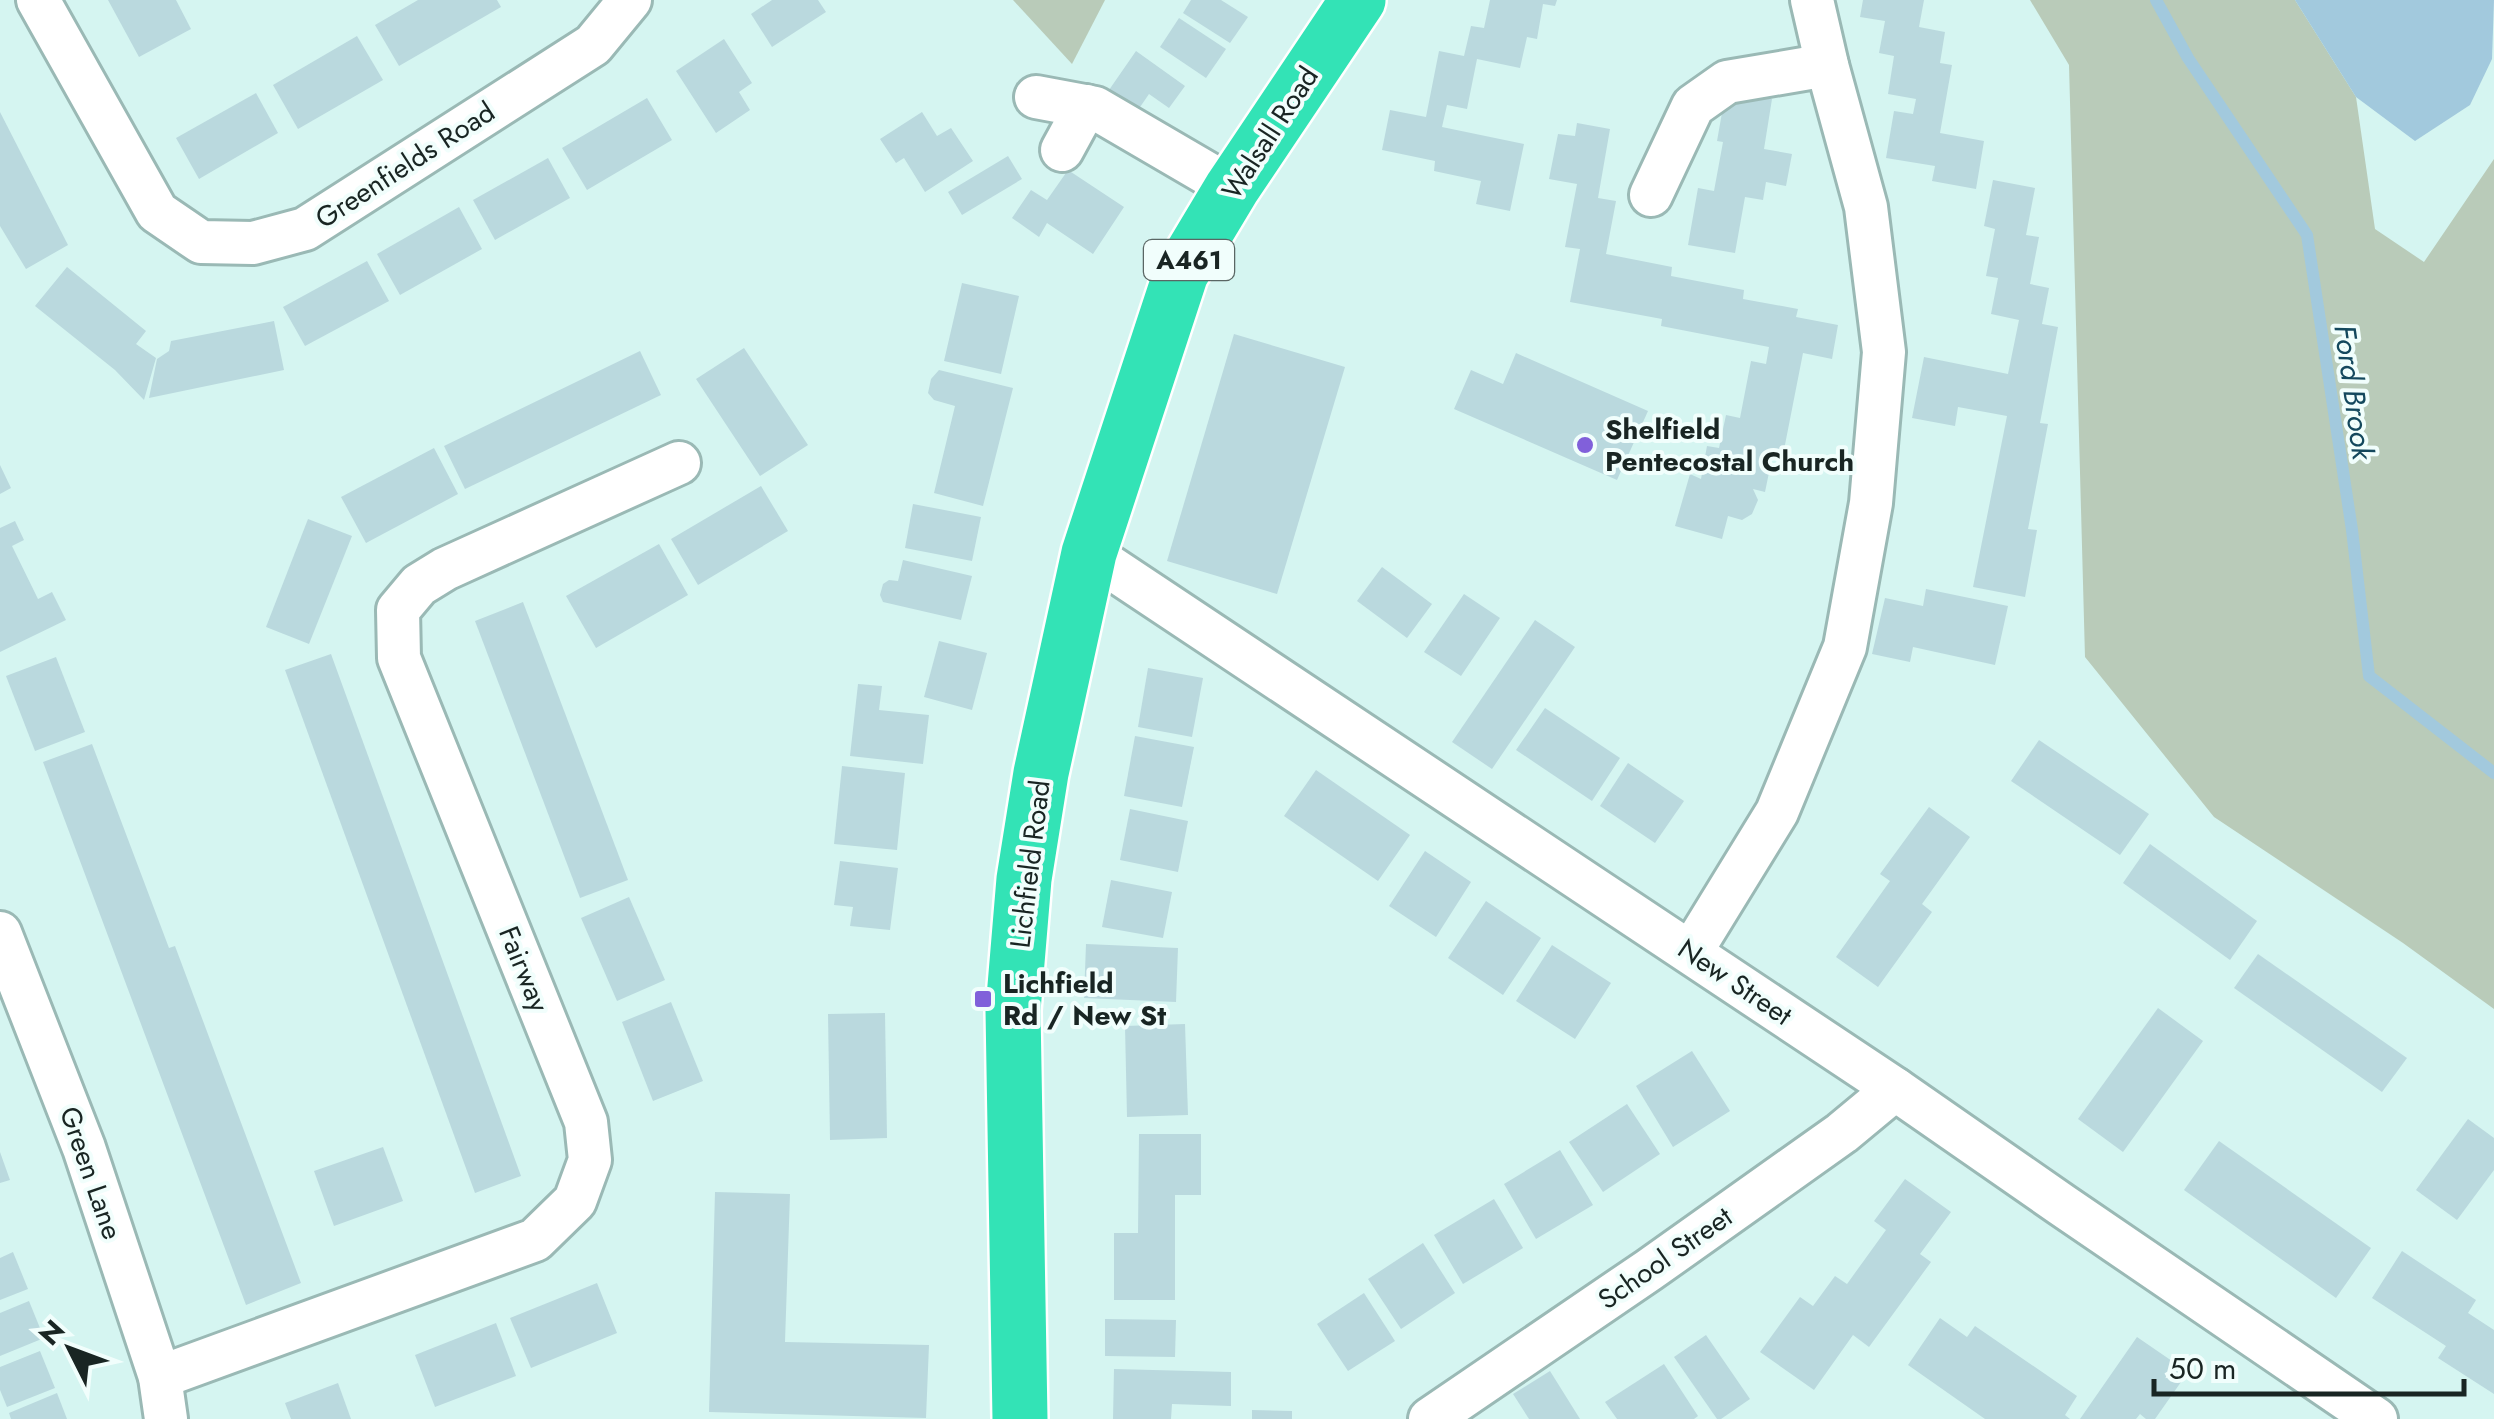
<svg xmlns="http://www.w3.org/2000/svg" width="2494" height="1419" viewBox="0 0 2494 1419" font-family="Jost,sans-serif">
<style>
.green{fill:#b9cbb9}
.water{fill:#a2c9dd}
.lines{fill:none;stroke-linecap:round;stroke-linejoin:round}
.stream{stroke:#a2c9dd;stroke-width:12}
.building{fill:#bad9de}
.minor-casing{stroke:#9ab9b5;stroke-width:48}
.trunk-casing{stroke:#fff;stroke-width:60}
.minor{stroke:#fff;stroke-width:42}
.trunk{stroke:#33e3b6;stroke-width:55}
.poi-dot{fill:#8160da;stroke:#f1fefc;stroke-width:4}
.labels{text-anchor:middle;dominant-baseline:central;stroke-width:8;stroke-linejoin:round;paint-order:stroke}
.shield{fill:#f1fefc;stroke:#5a6664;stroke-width:2.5}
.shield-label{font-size:25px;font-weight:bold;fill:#192523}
.street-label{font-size:28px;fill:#192523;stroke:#f1fefc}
.poi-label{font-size:28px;font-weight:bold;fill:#192523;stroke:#f1fefc;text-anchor:start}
.water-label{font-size:30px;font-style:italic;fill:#14485d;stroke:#f1fefc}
</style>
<rect width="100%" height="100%" fill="#d5f5f1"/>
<g class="green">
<polygon points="1013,0 1105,0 1072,64"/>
<polygon points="2030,0 2295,0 2356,97 2375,229 2424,262 2494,159 2494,1009 2403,943 2214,817 2085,657 2069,65"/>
</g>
<polygon class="water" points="2295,0 2494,0 2492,59 2470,105 2415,141 2356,97"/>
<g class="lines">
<polyline class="stream" points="2156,0 2188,58 2307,235 2352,530 2369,676 2494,773"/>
</g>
<g class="building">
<polygon points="108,0 176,0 191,29 139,57"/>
<polygon points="418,0 497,0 501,7 399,66 375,25"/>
<polygon points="772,0 818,0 826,12 772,47 751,14"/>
<polygon points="1191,0 1221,0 1248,17 1230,43 1183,13"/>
<polygon points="1490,0 1557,0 1555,6 1543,4 1537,39 1527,37 1520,68 1477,59 1467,109 1447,105 1442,127 1524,144 1510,211 1476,204 1481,181 1434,171 1435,161 1382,150 1390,110 1426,117 1439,51 1464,56 1471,26 1484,28"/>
<polygon points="1863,0 1924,0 1919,27 1945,32 1940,63 1952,65 1940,133 1984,141 1976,189 1932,181 1935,166 1886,158 1894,111 1913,114 1916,99 1888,94 1894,56 1879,53 1885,21 1860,17"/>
<polygon points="1179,18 1226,49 1206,78 1160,47"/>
<polygon points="357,36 383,80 298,129 273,85"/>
<polygon points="724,39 752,83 739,92 750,110 716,133 676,71"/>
<polygon points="1136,51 1185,86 1169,108 1149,94 1138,110 1109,90"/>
<polygon points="1726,90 1772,99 1764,149 1792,154 1786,186 1766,182 1763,200 1745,197 1735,253 1688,245 1698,188 1714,191 1723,142 1717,141"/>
<polygon points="256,93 278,133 199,179 176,138"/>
<polygon points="647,98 672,140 587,190 562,148"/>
<polygon points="0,112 68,245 26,269 0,226"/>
<polygon points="922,112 937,136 951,128 973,161 925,192 904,158 896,163 880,139"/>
<polygon points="1577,123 1610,129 1598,198 1616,201 1606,254 1672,267 1671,276 1744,290 1743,299 1798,309 1796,317 1838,325 1832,359 1803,353 1782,460 1772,458 1765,492 1753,489 1758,500 1752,514 1742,520 1728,516 1722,539 1675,526 1690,474 1701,479 1707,446 1719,448 1726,415 1740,418 1751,361 1766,364 1769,347 1661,326 1662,319 1570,302 1580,249 1565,247 1577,184 1549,179 1558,134 1575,136"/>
<polygon points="1008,156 1022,179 962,215 948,192"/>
<polygon points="548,158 570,198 495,240 473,200"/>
<polygon points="1068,170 1124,207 1093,254 1047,223 1039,237 1012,218 1031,190 1047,200"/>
<polygon points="1993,180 2035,188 2026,235 2039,237 2030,284 2049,288 2042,324 2058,327 2040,423 2048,424 2028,529 2037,530 2025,597 1973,587 2007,416 1958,407 1955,426 1912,418 1924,357 2008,374 2019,320 1991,314 1998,278 1986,276 1995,229 1984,226"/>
<polygon points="459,207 482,249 400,295 377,254"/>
<polygon points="367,261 389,301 305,346 283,307"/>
<polygon points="67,267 146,331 136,344 156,358 144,400 115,370 35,306"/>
<polygon points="962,283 1019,296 1001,374 944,361"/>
<polygon points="274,321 284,370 149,398 157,359 169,351 171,341"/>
<polygon points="1234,334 1345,367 1277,594 1167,561"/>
<polygon points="744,348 808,445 760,476 696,379"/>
<polygon points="640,351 661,395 465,489 444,446"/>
<polygon points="1516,353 1648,411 1617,480 1454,409 1471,370 1503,384"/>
<polygon points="939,370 1013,388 983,506 934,493 955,406 934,400 928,393 931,379"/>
<polygon points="434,448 458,494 366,543 341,497"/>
<polygon points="0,465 11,488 0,494"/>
<polygon points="761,486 788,531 698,585 671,539"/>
<polygon points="913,504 981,517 972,561 905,548"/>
<polygon points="308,519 352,536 309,644 266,627"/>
<polygon points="15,521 24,540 12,546 38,599 52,592 66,620 0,652 0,528"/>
<polygon points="659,544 688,595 596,648 566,596"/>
<polygon points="903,560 972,576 961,620 883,602 880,595 883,584 889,580 898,581"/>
<polygon points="1382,567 1432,604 1407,638 1357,601"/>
<polygon points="1926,589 2008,606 1995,665 1913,647 1910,662 1872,654 1885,598 1923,606"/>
<polygon points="1464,594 1500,618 1461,676 1424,652"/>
<polygon points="523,602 628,880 580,898 475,621"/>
<polygon points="1535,620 1575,647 1492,769 1452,742"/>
<polygon points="939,641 987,653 972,710 924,697"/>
<polygon points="331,654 521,1176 475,1193 285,670"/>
<polygon points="56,657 85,732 35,751 6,676"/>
<polygon points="1148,668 1203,678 1192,737 1138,727"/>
<polygon points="858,684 882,686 879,710 929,715 923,764 850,756"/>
<polygon points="1545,708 1620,758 1592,801 1516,750"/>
<polygon points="1135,736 1194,747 1182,807 1124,796"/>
<polygon points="2039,740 2149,814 2120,855 2011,781"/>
<polygon points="92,744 169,948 175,946 301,1283 246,1305 43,762"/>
<polygon points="1628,763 1684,801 1655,843 1600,806"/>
<polygon points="842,766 905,773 897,850 834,844"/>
<polygon points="1316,770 1410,835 1378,881 1284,816"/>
<polygon points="1929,807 1970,837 1922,904 1932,912 1878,987 1836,957 1890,881 1880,874"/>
<polygon points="1130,809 1188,821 1178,872 1120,860"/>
<polygon points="2150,844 2257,921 2230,960 2123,883"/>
<polygon points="1425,851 1471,882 1436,937 1389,906"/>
<polygon points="840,861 898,868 890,930 850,926 853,907 834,905"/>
<polygon points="1111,880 1172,892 1163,938 1102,927"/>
<polygon points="629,897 665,980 617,1001 581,918"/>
<polygon points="1486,901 1541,938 1503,995 1448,958"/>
<polygon points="1086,944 1178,948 1176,1002 1084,998"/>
<polygon points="1552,945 1611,983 1575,1039 1516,1001"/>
<polygon points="2258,954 2407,1058 2382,1092 2234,988"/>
<polygon points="671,1002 703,1081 653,1101 622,1022"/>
<polygon points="2158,1008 2203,1041 2123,1152 2078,1119"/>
<polygon points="885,1013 887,1138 830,1140 828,1014"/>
<polygon points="1185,1024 1188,1115 1127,1117 1125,1026"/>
<polygon points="1692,1051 1730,1111 1673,1147 1636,1086"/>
<polygon points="1627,1104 1660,1154 1603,1192 1569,1142"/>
<polygon points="2468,1119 2494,1138 2494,1170 2457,1220 2416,1190"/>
<polygon points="1139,1134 1201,1134 1201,1195 1175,1195 1175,1300 1114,1300 1114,1233 1138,1233"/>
<polygon points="2219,1141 2371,1248 2336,1298 2184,1190"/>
<polygon points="383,1147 403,1201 334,1226 314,1171"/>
<polygon points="1560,1150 1593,1205 1536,1239 1504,1184"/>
<polygon points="0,1152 10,1180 0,1183"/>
<polygon points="1905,1179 1951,1212 1920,1254 1931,1262 1869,1347 1853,1335 1814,1390 1760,1352 1800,1297 1813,1306 1835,1276 1847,1284 1886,1230 1874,1221"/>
<polygon points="715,1192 790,1194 785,1342 929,1345 926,1418 709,1412"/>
<polygon points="1494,1199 1523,1248 1463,1284 1434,1235"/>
<polygon points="1423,1243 1455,1293 1401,1329 1368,1279"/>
<polygon points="2402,1251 2476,1300 2468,1313 2494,1330 2494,1394 2438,1358 2446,1346 2372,1298"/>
<polygon points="13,1252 28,1289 0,1300 0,1258"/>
<polygon points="597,1283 617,1333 531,1368 510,1318"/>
<polygon points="1364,1293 1395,1341 1348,1371 1317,1324"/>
<polygon points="29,1301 44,1338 0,1356 0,1313"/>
<polygon points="1940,1318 1967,1337 1975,1326 2077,1396 2065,1415 2070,1419 1985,1419 1908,1365"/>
<polygon points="1105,1319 1176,1320 1175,1357 1105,1356"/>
<polygon points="496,1323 516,1376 435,1407 415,1355"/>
<polygon points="1706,1335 1750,1399 1721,1419 1717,1419 1674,1357"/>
<polygon points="2137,1337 2188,1372 2155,1419 2146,1419 2140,1414 2136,1419 2080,1419"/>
<polygon points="40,1351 55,1388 7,1407 0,1390 0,1367"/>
<polygon points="1664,1364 1698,1416 1694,1419 1617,1419 1605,1402"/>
<polygon points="1114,1369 1231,1372 1231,1406 1172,1404 1171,1419 1113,1419"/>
<polygon points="1550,1371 1580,1419 1529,1419 1513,1394"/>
<polygon points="338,1383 351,1419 291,1419 285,1403"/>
<polygon points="57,1393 67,1419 11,1419 9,1413"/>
<polygon points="1252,1410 1292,1411 1292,1419 1252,1419"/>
</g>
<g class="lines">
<g class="minor-casing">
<g id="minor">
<polyline points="38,0 157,212 201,242 253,243 305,229 593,45 630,0"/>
<polyline points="1036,97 1095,108 1232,188"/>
<polyline points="1062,150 1086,106"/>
<polyline points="1651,195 1693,106 1727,82 1827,65"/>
<polyline points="1089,553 1895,1089 2062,1205 2376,1419"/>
<polyline points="0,933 84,1148 160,1377 166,1419"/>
<polyline points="1691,952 1777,812 1845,647 1871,503 1884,352 1866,207 1827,65 1812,0"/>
<polyline points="160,1377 535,1240 575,1201 590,1160 586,1122 399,658 398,610 419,585 445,569 679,463"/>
<polyline points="1430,1419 1649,1270 1842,1133 1895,1089"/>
</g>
</g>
<g class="trunk-casing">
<polyline id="trunk" points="1020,1419 1013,1010 1024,879 1041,773 1089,553 1181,273 1232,188 1358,0"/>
</g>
<use href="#minor" class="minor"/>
<use href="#trunk" class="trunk"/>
</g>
<g class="poi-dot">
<circle cx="1585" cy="445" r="10"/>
<rect x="973" y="989" width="20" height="20" rx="5"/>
</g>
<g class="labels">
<rect class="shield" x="1144" y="240" width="90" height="40" rx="8"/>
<g class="shield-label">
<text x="1189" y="260">A461</text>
</g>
<g class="street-label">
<text transform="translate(1270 133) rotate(-57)">Walsall Road</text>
<text transform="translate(405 165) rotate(-33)">Greenfields Road</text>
<text transform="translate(1030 864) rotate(-83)">Lichfield Road</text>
<text transform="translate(524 969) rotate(68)">Fairway</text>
<text transform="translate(1735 982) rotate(34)">New Street</text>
<text transform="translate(91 1173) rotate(71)">Green Lane</text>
<text transform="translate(1665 1258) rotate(-35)">School Street</text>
</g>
<g class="poi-label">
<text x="1605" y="429">Shelfield<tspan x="1605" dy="32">Pentecostal Church</tspan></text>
<text x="1003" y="983">Lichfield<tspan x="1003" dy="32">Rd / New St</tspan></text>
</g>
<g class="water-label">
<text transform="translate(2354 392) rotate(82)">Ford Brook</text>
</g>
</g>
<g transform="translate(70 1349) rotate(312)" stroke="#f1fefc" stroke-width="8" paint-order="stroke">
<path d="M0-8L18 38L0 25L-18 38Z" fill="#192523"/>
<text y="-15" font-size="28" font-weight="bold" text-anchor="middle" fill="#192523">N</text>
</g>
<path d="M2154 1379v15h310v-15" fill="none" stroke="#192523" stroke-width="5"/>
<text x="2169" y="1379" font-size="30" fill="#192523" stroke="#f1fefc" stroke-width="8" paint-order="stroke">50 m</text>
</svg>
